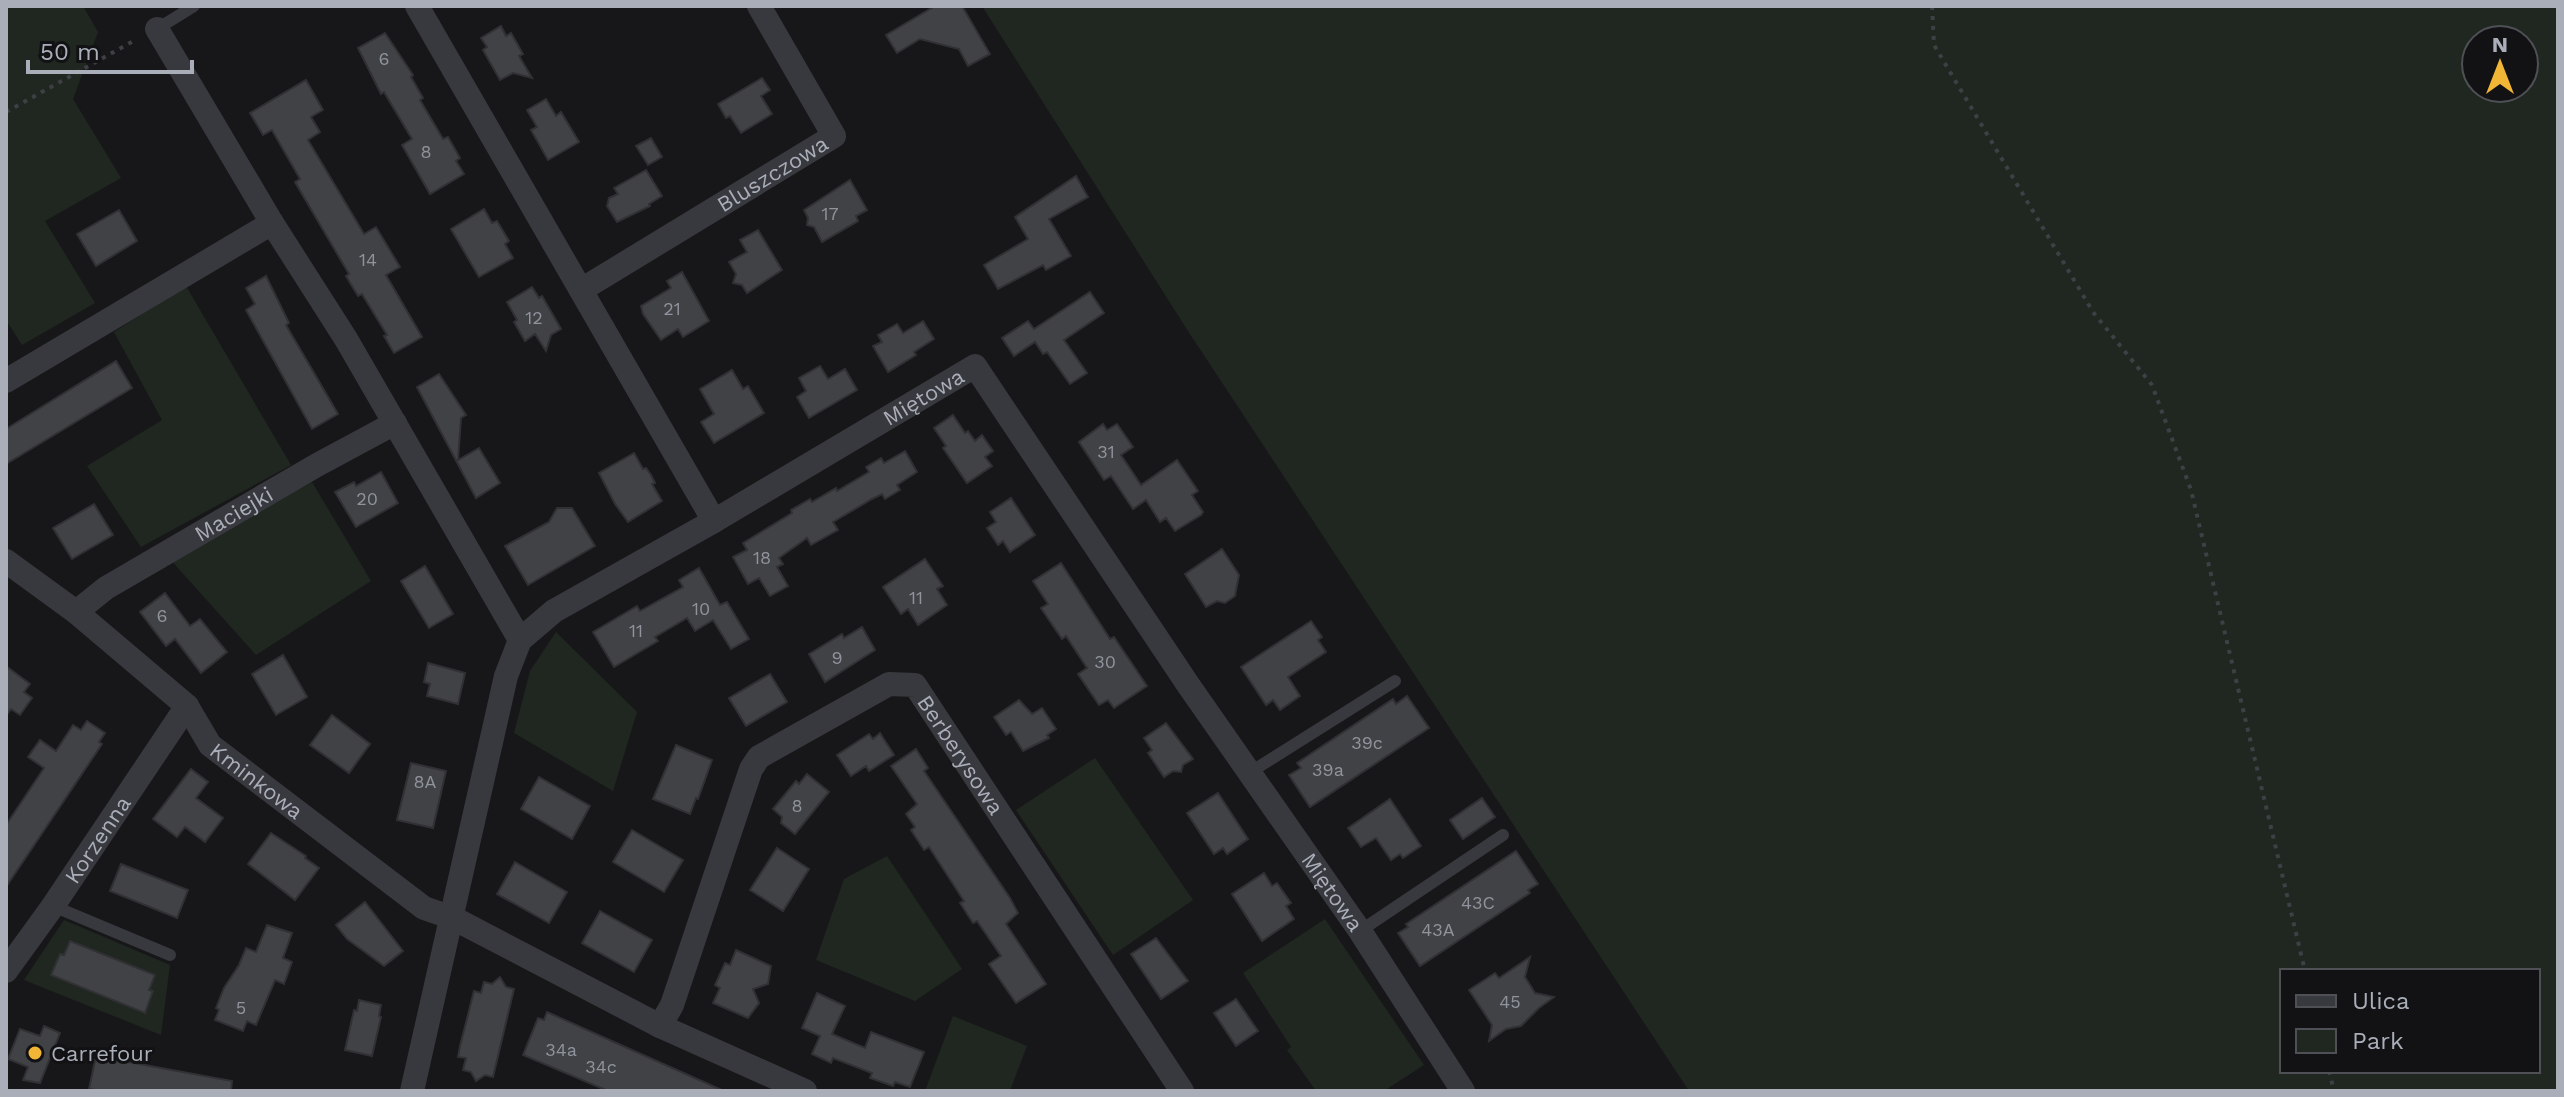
<svg xmlns="http://www.w3.org/2000/svg" width="2564" height="1097" viewBox="0 0 2564 1097" font-family="'Work Sans',sans-serif">
<style>
.green{fill:#1f2720;fill-rule:evenodd}
.building{fill:#414246;stroke:#313135;stroke-width:2}
.lines{fill:none;stroke-linecap:round;stroke-linejoin:round}
.path{stroke:#3e4045;stroke-width:4;stroke-dasharray:4 6;stroke-linecap:butt}
.service{stroke:#38393e;stroke-width:12}
.minor{stroke:#38393e;stroke-width:24}
.poi-dot{fill:#f1b636;stroke:#121214;stroke-width:3}
.labels{text-anchor:middle;dominant-baseline:central;stroke-width:6;stroke-linejoin:round;paint-order:stroke}
.number-label{font-size:18px;fill:#8f939c}
.street-label{font-size:22px;fill:#a9aeb9;stroke:#121214}
.poi-label{font-size:22px;fill:#a9aeb9;stroke:#121214;text-anchor:start}
</style>
<rect width="100%" height="100%" fill="#171719"/>
<g class="green">
<polygon points="6,6 83,6 98,32 73,99 121,178 45,221 95,303 22,345 6,320"/>
<path d="M 982,6 L 2558,6 L 2558,1091 L 1689,1091 L 1186,328 ZM 2476,40 L 2524,40 L 2524,88 L 2476,88 ZM 2282,971 L 2538,971 L 2538,1071 L 2282,1071 Z"/>
<polygon points="186,286 291,465 141,547 87,466 162,420 114,332"/>
<polygon points="312,482 371,581 256,655 169,558"/>
<polygon points="556,632 637,712 613,791 514,733 530,671"/>
<polygon points="1095,758 1193,900 1113,955 1016,810"/>
<polygon points="887,856 962,969 915,1001 816,960 844,879"/>
<polygon points="1325,919 1424,1065 1384,1091 1316,1091 1287,1050 1291,1047 1243,973"/>
<polygon points="64,920 170,965 161,1035 24,980"/>
<polygon points="953,1016 1027,1046 1010,1091 925,1091"/>
</g>
<g class="building">
<polygon points="935,6 962,6 990,54 968,66 959,49 920,39 897,53 886,35"/>
<polygon points="501,26 506,36 511,33 523,54 519,56 532,78 513,73 500,80 483,50 487,47 481,38"/>
<polygon points="385,33 413,75 411,77 423,98 420,100 443,139 448,137 460,158 456,161 464,174 430,194 402,145 412,139 384,92 381,94 358,48"/>
<polygon points="762,78 770,90 761,96 772,114 741,133 730,116 726,118 718,104"/>
<polygon points="306,80 323,110 311,117 320,132 308,140 364,234 376,227 400,267 386,275 422,337 394,353 384,336 387,335 362,294 358,296 346,276 349,274 295,182 300,179 272,130 263,135 250,113"/>
<polygon points="546,99 556,116 561,112 579,142 548,160 531,130 537,127 527,110"/>
<polygon points="651,138 662,157 648,165 636,146"/>
<polygon points="646,170 662,196 649,204 650,206 617,222 607,206 609,198 618,194 614,188"/>
<polygon points="1076,176 1088,197 1049,219 1071,256 1046,270 1043,265 998,289 984,265 1028,239 1015,217"/>
<polygon points="850,180 867,210 856,216 858,221 822,242 814,227 807,225 808,218 804,210"/>
<polygon points="484,209 492,223 497,221 509,241 505,244 513,258 479,277 451,229"/>
<polygon points="119,210 137,241 96,266 77,234"/>
<polygon points="758,230 782,270 747,293 742,285 733,283 736,274 729,262 747,252 740,240"/>
<polygon points="682,272 709,321 683,337 678,329 661,340 643,314 641,306 671,288 667,281"/>
<polygon points="266,276 289,323 286,325 338,414 312,429 246,310 255,304 246,288"/>
<polygon points="532,287 539,298 542,296 561,329 551,335 546,351 535,334 525,341 514,322 517,320 507,302"/>
<polygon points="1090,292 1104,313 1064,340 1087,373 1070,384 1047,352 1043,354 1035,342 1014,356 1002,338 1028,321 1034,329"/>
<polygon points="923,321 934,339 914,352 916,355 888,372 873,346 882,342 878,335 897,324 903,333"/>
<polygon points="116,361 132,388 6,464 6,429"/>
<polygon points="820,366 828,379 845,369 857,390 809,418 797,397 806,391 799,378"/>
<polygon points="732,370 743,389 748,386 764,413 714,443 701,422 714,414 700,389"/>
<polygon points="439,374 466,415 461,418 458,460 479,448 500,483 476,498 417,387"/>
<polygon points="953,415 965,433 968,431 975,441 982,435 993,451 985,457 992,466 967,483 943,448 946,446 934,428"/>
<polygon points="1103,424 1107,430 1117,424 1133,447 1121,455 1141,485 1177,460 1198,491 1192,495 1203,512 1201,515 1175,531 1166,518 1160,522 1146,500 1133,509 1111,476 1104,480 1079,442"/>
<polygon points="905,451 917,472 897,485 900,490 885,499 882,494 872,499 833,522 838,530 811,545 807,538 779,558 783,564 777,567 788,586 770,596 759,578 748,584 733,557 747,550 743,543 792,513 791,510 810,499 812,502 836,488 837,491 869,472 866,467 881,458 884,463"/>
<polygon points="634,453 643,469 646,468 651,475 655,483 652,484 662,501 628,522 615,504 599,473"/>
<polygon points="381,472 398,503 356,527 335,492 354,482 356,486"/>
<polygon points="1011,498 1035,535 1010,552 1003,541 998,545 987,528 996,522 990,512"/>
<polygon points="94,504 113,535 72,559 53,528"/>
<polygon points="557,508 572,508 595,546 528,585 505,546 549,522"/>
<polygon points="1222,549 1239,575 1235,596 1225,603 1217,601 1206,607 1185,574"/>
<polygon points="925,559 943,586 937,589 947,605 918,625 908,609 901,614 883,587"/>
<polygon points="1061,563 1110,639 1114,637 1147,686 1114,708 1108,700 1099,705 1078,674 1087,668 1066,636 1062,639 1041,608 1048,604 1033,581"/>
<polygon points="425,566 453,614 429,628 401,581"/>
<polygon points="699,568 720,605 727,602 749,639 731,649 713,620 695,631 687,618 655,637 658,641 614,667 593,632 637,606 640,611 683,587 679,580"/>
<polygon points="165,593 190,626 200,619 227,652 201,673 175,639 166,646 140,612"/>
<polygon points="1311,621 1322,637 1318,640 1326,652 1288,677 1300,696 1280,710 1273,700 1266,705 1241,667"/>
<polygon points="862,627 875,650 825,682 809,654 842,634 844,638"/>
<polygon points="283,655 307,697 276,715 252,674"/>
<polygon points="428,663 465,673 458,704 427,696 430,684 424,682"/>
<polygon points="6,666 30,684 24,692 32,698 20,715 11,709 6,716"/>
<polygon points="770,674 787,702 746,726 729,698"/>
<polygon points="1407,696 1429,728 1310,807 1289,775 1301,768 1297,763 1393,699 1396,704"/>
<polygon points="1019,700 1032,714 1042,708 1056,729 1047,735 1049,738 1023,751 1011,732 1006,735 994,717"/>
<polygon points="332,715 370,744 349,773 310,745"/>
<polygon points="87,721 105,733 99,742 102,744 6,887 6,825 44,768 28,757 40,740 56,751 73,725 81,730"/>
<polygon points="1166,723 1193,759 1183,765 1181,772 1173,771 1164,777 1148,753 1152,750 1144,738"/>
<polygon points="880,733 894,755 869,771 866,766 851,776 837,755 869,734 873,739"/>
<polygon points="676,745 712,760 698,799 696,798 690,814 653,799"/>
<polygon points="916,749 928,768 924,771 1010,898 1018,913 1006,924 1046,984 1016,1003 989,964 1001,956 977,921 973,923 960,903 964,901 929,847 924,850 911,830 915,827 906,814 917,804 891,766"/>
<polygon points="411,763 446,771 433,828 397,820"/>
<polygon points="191,769 208,782 196,798 223,818 205,842 185,827 177,837 153,819"/>
<polygon points="807,774 829,792 795,834 781,823 782,817 773,809 796,781 799,784"/>
<polygon points="539,777 590,806 572,839 521,809"/>
<polygon points="1218,793 1248,839 1227,854 1223,848 1214,854 1187,813"/>
<polygon points="1482,798 1495,817 1463,839 1450,820"/>
<polygon points="1390,799 1421,846 1403,858 1400,854 1391,860 1376,838 1361,847 1348,828"/>
<polygon points="632,830 683,860 664,892 613,862"/>
<polygon points="271,833 306,856 305,858 319,868 295,900 248,864"/>
<polygon points="777,848 809,869 783,911 750,890"/>
<polygon points="1516,851 1538,884 1528,890 1530,893 1420,966 1398,933 1408,927 1406,924"/>
<polygon points="515,862 567,892 549,923 497,894"/>
<polygon points="121,864 188,890 177,918 110,891"/>
<polygon points="1264,873 1272,886 1277,883 1291,903 1286,906 1294,919 1262,941 1232,894"/>
<polygon points="365,902 403,951 384,966 347,939 336,925"/>
<polygon points="600,911 652,940 634,972 582,943"/>
<polygon points="267,925 292,933 283,958 292,962 284,984 275,980 256,1025 247,1021 243,1031 215,1020 219,1010 216,1008 224,988 239,965 246,948 256,952"/>
<polygon points="1156,938 1188,981 1161,999 1131,954"/>
<polygon points="70,941 155,975 149,990 153,991 145,1013 51,975 60,954 64,955"/>
<polygon points="736,950 771,966 768,984 753,989 759,1003 748,1018 713,1003 720,988 715,985 725,963 730,965"/>
<polygon points="1530,957 1525,977 1535,993 1554,997 1539,1008 1521,1026 1506,1029 1489,1041 1492,1025 1469,990 1495,973 1499,978"/>
<polygon points="500,977 506,987 514,989 493,1077 485,1075 476,1081 471,1072 463,1070 466,1058 458,1057 460,1046 474,991 481,993 484,982 492,984"/>
<polygon points="817,993 845,1006 832,1034 865,1048 871,1032 924,1052 910,1087 895,1082 893,1086 870,1078 872,1073 833,1058 831,1063 812,1054 820,1036 802,1028"/>
<polygon points="1236,999 1258,1031 1236,1046 1214,1013"/>
<polygon points="359,1000 381,1005 379,1016 381,1017 372,1056 345,1050 354,1010 357,1011"/>
<polygon points="547,1012 623,1046 724,1091 608,1091 523,1055 538,1018 544,1020"/>
<polygon points="44,1026 60,1033 40,1083 23,1080 28,1067 8,1059 20,1029 40,1036"/>
<polygon points="96,1056 232,1081 231,1091 102,1091 89,1089"/>
</g>
<g class="lines">
<g class="path">
<polyline points="1932,6 1934,45 2093,312 2152,385 2191,490 2305,971"/>
<polyline points="6,112 137,39"/>
<polyline points="2329,1071 2334,1091"/>
</g>
<g class="service">
<polyline points="157,29 194,6"/>
<polyline points="1249,773 1395,681"/>
<polyline points="53,906 170,955"/>
<polyline points="1360,931 1503,835"/>
</g>
<g class="minor">
<path id="s1" d="M 417,6 L 714,521 L 975,366 L 1189,686 L 1360,931 L 1463,1091"/>
<polyline points="157,29 272,223 346,339 520,640"/>
<path id="s2" d="M 581,290 L 834,136 L 759,6"/>
<polyline points="6,381 272,223"/>
<path id="s3" d="M 6,561 L 76,612 L 187,706 L 210,745 L 424,908 L 453,918 L 660,1026 L 805,1091"/>
<path id="s4" d="M 76,612 L 106,588 L 317,465 L 395,423"/>
<path id="s5" d="M 6,971 L 53,906 L 187,706"/>
<path id="s6" d="M 660,1026 L 672,1005 L 751,769 L 759,757 L 889,684 L 915,685 L 1182,1091"/>
<polyline points="412,1091 506,676 520,640 554,611 714,521"/>
</g>
</g>
<circle class="poi-dot" cx="35" cy="1053" r="8"/>
<g class="labels">
<g class="number-label">
<text x="384" y="58">6</text>
<text x="426" y="151">8</text>
<text x="830" y="213">17</text>
<text x="368" y="259">14</text>
<text x="672" y="308">21</text>
<text x="534" y="317">12</text>
<text x="1106" y="451">31</text>
<text x="367" y="498">20</text>
<text x="762" y="557">18</text>
<text x="916" y="597">11</text>
<text x="701" y="608">10</text>
<text x="162" y="615">6</text>
<text x="636" y="630">11</text>
<text x="837" y="657">9</text>
<text x="1105" y="661">30</text>
<text x="1367" y="742">39c</text>
<text x="1328" y="769">39a</text>
<text x="425" y="781">8A</text>
<text x="797" y="805">8</text>
<text x="1478" y="902">43C</text>
<text x="1438" y="929">43A</text>
<text x="1510" y="1001">45</text>
<text x="241" y="1007">5</text>
<text x="561" y="1049">34a</text>
<text x="601" y="1066">34c</text>
</g>
<g class="street-label">
<text stroke="none"><textPath href="#s2" startOffset="224">Bluszczowa</textPath></text>
<text stroke="none"><textPath href="#s1" startOffset="838">Miętowa</textPath></text>
<text stroke="none"><textPath href="#s4" startOffset="186">Maciejki</textPath></text>
<text stroke="none"><textPath href="#s6" startOffset="546">Berberysowa</textPath></text>
<text stroke="none"><textPath href="#s3" startOffset="336">Kminkowa</textPath></text>
<text stroke="none"><textPath href="#s5" startOffset="160">Korzenna</textPath></text>
<text stroke="none"><textPath href="#s1" startOffset="1534">Miętowa</textPath></text>
</g>
<g class="poi-label">
<text x="51" y="1053">Carrefour</text>
</g>
</g>
<rect width="2564" height="1097" fill="none" stroke="#a9aeb9" stroke-width="16"/>
<rect x="2280" y="969" width="260" height="104" fill="#121214" stroke="#4e5056" stroke-width="2"/>
<rect x="2296" y="995" width="40" height="12" fill="#38393e" stroke="#4e5056" stroke-width="2"/>
<text x="2352" y="1009" font-size="24" fill="#a9aeb9">Ulica</text>
<rect x="2296" y="1029" width="40" height="24" fill="#1f2720" stroke="#4e5056" stroke-width="2"/>
<text x="2352" y="1049" font-size="24" fill="#a9aeb9">Park</text>
<g transform="translate(2500 64)"><circle r="38" fill="#121214" stroke="#4e5056" stroke-width="2"/>
<path d="M0-6L14 30L0 20L-14 30Z" fill="#f1b636"/>
<text y="-12" font-size="22" font-weight="bold" text-anchor="middle" fill="#a9aeb9">N</text>
</g>
<path d="M28 60v12h164v-12" fill="none" stroke="#a9aeb9" stroke-width="4"/>
<text x="40" y="60" font-size="24" fill="#a9aeb9" stroke="#121214" stroke-width="6" paint-order="stroke">50 m</text>
</svg>
